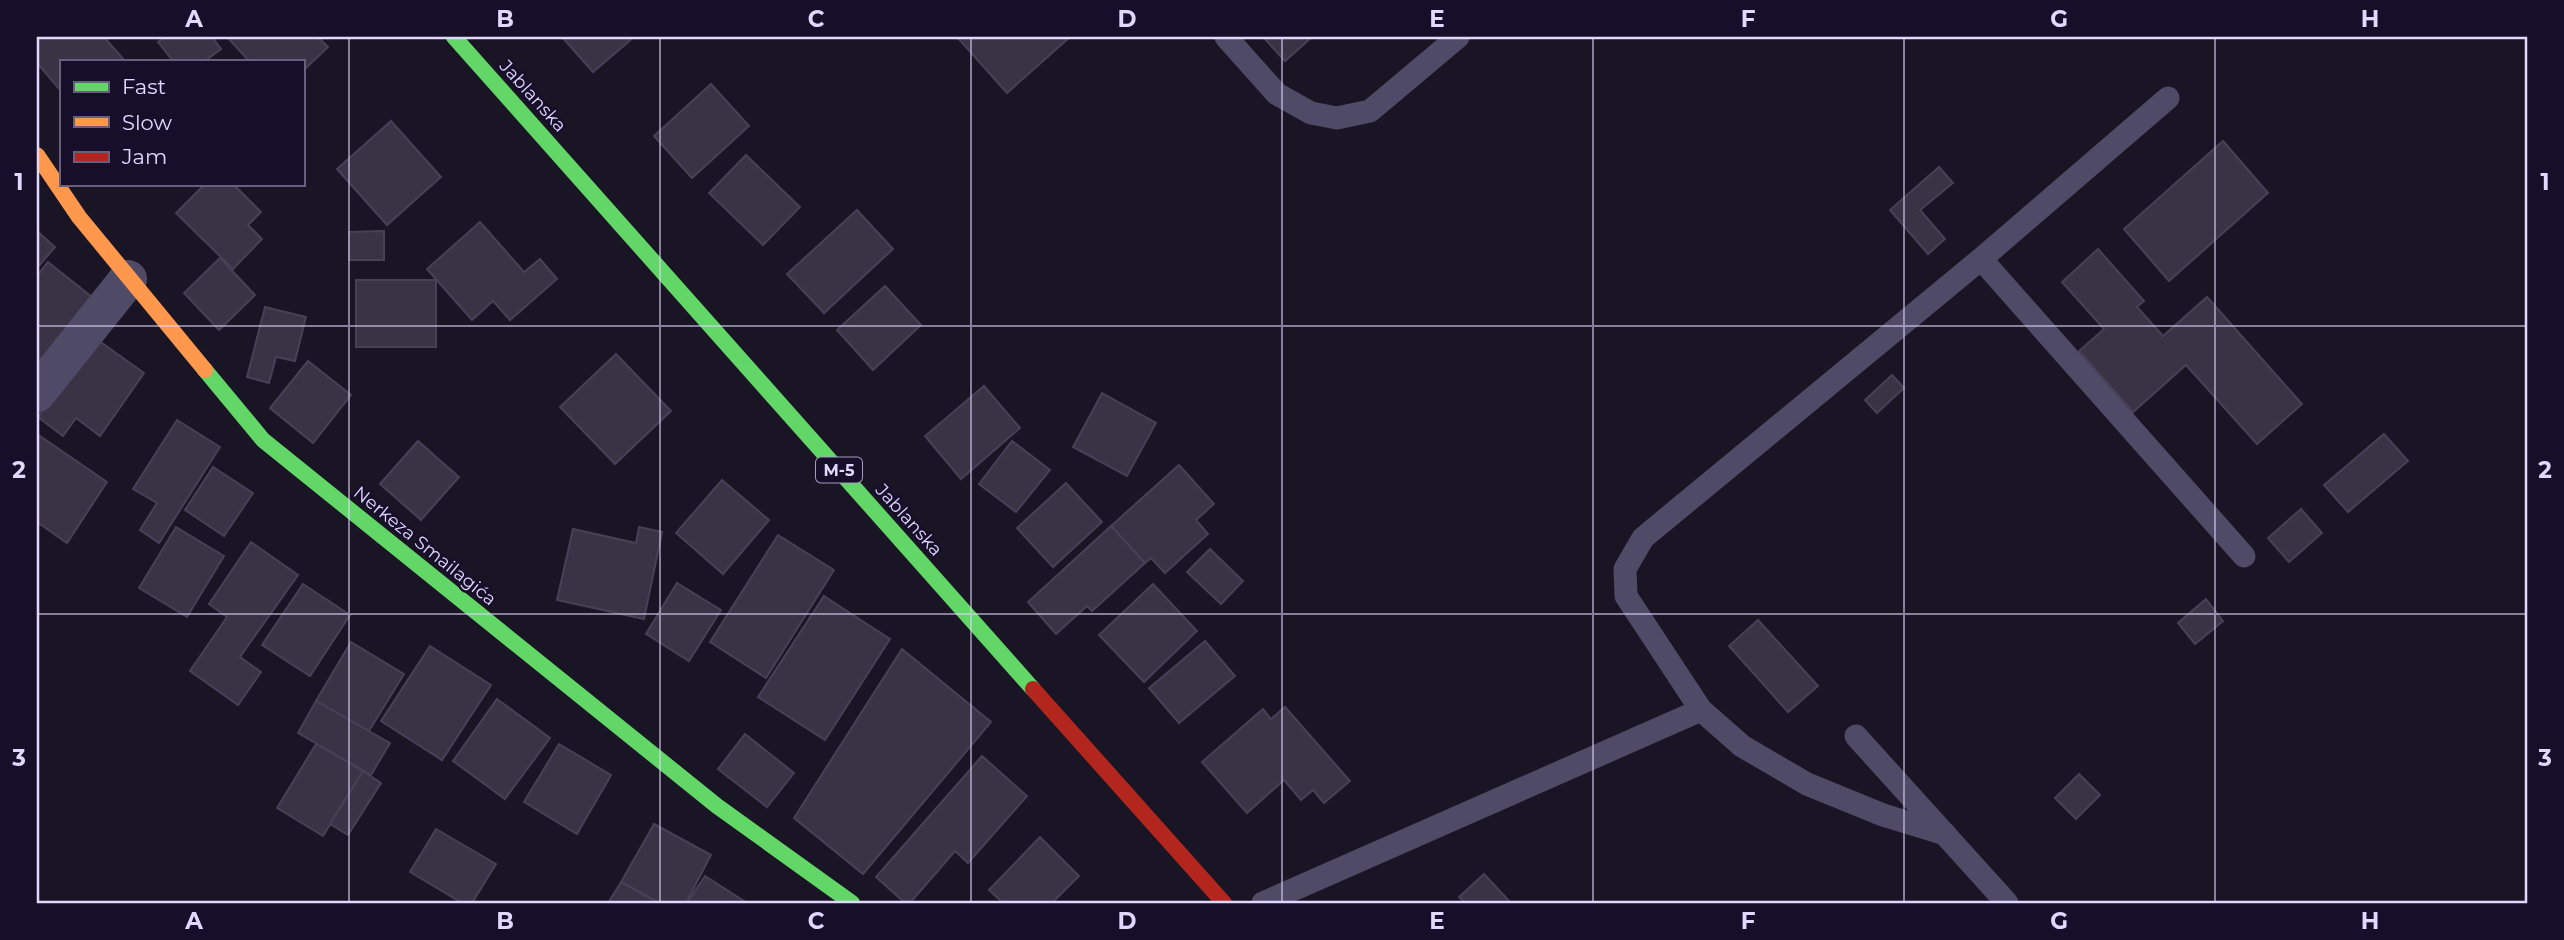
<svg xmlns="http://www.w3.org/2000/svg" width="2564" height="940" viewBox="0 0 2564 940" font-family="Montserrat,sans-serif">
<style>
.building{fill:#393346;stroke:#474057;stroke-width:2}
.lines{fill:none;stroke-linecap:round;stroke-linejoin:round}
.lane{stroke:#4f4a65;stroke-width:23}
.street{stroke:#4f4a65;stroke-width:38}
.fast{stroke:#63d668;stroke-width:16}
.slow{stroke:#ff974d;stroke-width:16}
.jam{stroke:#b3261e;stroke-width:16}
.grid{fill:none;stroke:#e1d7ff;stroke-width:2;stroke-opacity:0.55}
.labels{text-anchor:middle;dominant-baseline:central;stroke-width:5;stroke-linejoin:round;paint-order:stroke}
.shield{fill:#170f2a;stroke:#a49bbf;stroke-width:2}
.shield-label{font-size:16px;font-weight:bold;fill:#e1d7ff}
.street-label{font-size:18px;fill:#e1d7ff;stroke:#170f2a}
.neatline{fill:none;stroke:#e1d7ff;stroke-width:2.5}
.grid-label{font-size:23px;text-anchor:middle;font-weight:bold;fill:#e1d7ff}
</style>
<rect width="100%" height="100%" fill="#1a1524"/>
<g class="building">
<polygon points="37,37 104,37 125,61 61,61 61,91 37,63"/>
<polygon points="165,37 212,37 221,49 205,61 173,61 158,42"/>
<polygon points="227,37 318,37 328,47 303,71 303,61 249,61"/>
<polygon points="562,37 634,37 593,72"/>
<polygon points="957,37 1070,37 1007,93"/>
<polygon points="1263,37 1312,37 1285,61"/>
<polygon points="711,84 749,126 692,178 654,136"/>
<polygon points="391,121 441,177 387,225 337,169"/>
<polygon points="2223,141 2268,193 2169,281 2124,229"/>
<polygon points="746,155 800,207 763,245 709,193"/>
<polygon points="1939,167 1953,183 1920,210 1945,239 1928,254 1890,210"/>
<polygon points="205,184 233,184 261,212 248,225 262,239 233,269 176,213"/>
<polygon points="857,210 893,249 824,313 787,274"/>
<polygon points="480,222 524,272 540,259 557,279 510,320 493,301 472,320 427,269"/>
<polygon points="37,231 55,247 37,268"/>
<polygon points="384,231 384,260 349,260 349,232"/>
<polygon points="2098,249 2144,301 2137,307 2163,336 2207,297 2302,404 2257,444 2186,365 2133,412 2079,351 2104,329 2062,282"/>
<polygon points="220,258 255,295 219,330 184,293"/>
<polygon points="48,262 98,302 48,365 37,356 37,276"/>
<rect x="356" y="280" width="80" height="67"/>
<polygon points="885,286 921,325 873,370 837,330"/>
<polygon points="265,307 306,317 295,361 276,357 269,383 247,377"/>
<polygon points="95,338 144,373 100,436 76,418 63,436 38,417"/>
<polygon points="616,354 671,411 615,464 560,407"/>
<polygon points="308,361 351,395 313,443 270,408"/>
<polygon points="1892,375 1904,388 1877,413 1865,400"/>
<polygon points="984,386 1020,428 961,479 925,436"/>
<polygon points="1102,393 1156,423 1127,476 1073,447"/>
<polygon points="177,420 220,447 159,543 140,530 157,503 133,489"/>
<polygon points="37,434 107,482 67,543 37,522"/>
<polygon points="2384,434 2408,461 2348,512 2324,485"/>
<polygon points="418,441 459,477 421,520 380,484"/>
<polygon points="1012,441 1050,470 1016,512 979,484"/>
<polygon points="1179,465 1214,504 1196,520 1208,534 1165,573 1151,558 1145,563 1111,526"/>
<polygon points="213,467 253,493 224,536 185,510"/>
<polygon points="722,480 769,520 723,574 676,533"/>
<polygon points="1066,483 1102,522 1053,567 1017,528"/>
<polygon points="2301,509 2322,533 2289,562 2268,538"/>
<polygon points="1111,526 1145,563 1092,611 1087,606 1056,634 1028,602"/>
<polygon points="176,527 224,556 187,617 139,588"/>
<polygon points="639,527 662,532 644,619 557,600 573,529 636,543"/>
<polygon points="778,535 834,570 766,678 710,642"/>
<polygon points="251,542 298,575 240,657 261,672 238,705 190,671 227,617 209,604"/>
<polygon points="1210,549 1243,581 1221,604 1187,572"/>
<polygon points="677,583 721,610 689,661 646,634"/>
<polygon points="303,584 350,615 310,676 262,645"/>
<polygon points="1153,584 1197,631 1144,682 1099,635"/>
<polygon points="824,596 890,639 825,740 758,697"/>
<polygon points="2206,599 2223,621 2195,644 2178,623"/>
<polygon points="1758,620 1818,686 1788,712 1729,646"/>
<polygon points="1205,641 1235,676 1179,723 1149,688"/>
<polygon points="351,642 404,674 369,731 316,701"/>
<polygon points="430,646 491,685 442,760 381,721"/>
<polygon points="902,649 991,722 863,874 794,818"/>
<polygon points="497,699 550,738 505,799 453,761"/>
<polygon points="316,701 390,743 371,775 298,733"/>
<polygon points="1285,707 1350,781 1324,803 1313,790 1301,800 1284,780 1247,813 1202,762 1263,709 1271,719"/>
<polygon points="745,734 794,773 767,807 718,769"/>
<polygon points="316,744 363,771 323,836 277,808"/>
<polygon points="559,744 611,775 577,834 524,802"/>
<polygon points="982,756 1027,796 968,863 955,851 910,903 905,903 876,877"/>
<polygon points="363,771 381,783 348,835 330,824"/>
<polygon points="2079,774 2100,795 2076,819 2055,798"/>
<polygon points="654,824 711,855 686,903 659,903 621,882"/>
<polygon points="436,829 496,864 472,903 462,903 410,872"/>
<polygon points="1040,837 1079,876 1052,903 1003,903 989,890"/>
<polygon points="1484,874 1511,903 1465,903 1459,897"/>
<polygon points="705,876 747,903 687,903"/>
<polygon points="621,882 659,903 608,903"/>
</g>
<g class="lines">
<g class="lane">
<polyline points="1226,37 1277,94 1311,113 1337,118 1370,111 1458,37"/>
<polyline points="1981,259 2244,556"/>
<polyline points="1856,736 2007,903"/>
<polyline points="1945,834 1883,815 1807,784 1742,746 1701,710 1626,596 1625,569 1643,538 1981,259 2168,98"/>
<polyline points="1263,903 1701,710"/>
</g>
<polyline class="street" points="37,393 128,279"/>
<g class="fast">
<polyline points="454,37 1033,689"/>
<polyline points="205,370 263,440 717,806 852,903"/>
</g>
<polyline class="slow" points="37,155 79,217 205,370"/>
<polyline class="jam" points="1033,689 1224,903"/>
</g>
<path class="grid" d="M 349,37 L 349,903M 660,37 L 660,903M 971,37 L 971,903M 1282,37 L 1282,903M 1593,37 L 1593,903M 1904,37 L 1904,903M 2215,37 L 2215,903M 37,326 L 2527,326M 37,614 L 2527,614"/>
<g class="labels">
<rect class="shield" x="816" y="457.5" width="46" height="25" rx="5"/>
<g class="shield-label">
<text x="839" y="470">M-5</text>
</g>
<g class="street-label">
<text transform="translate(533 96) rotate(48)">Jablanska</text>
<text transform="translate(909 520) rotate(48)">Jablanska</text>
<text transform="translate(425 546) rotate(39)">Nerkeza Smailagića</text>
</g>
</g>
<rect width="2564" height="940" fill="none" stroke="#170f2a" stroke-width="77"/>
<rect x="60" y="60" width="245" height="126" fill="#170f2a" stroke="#685f7f" stroke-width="2"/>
<rect x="74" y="82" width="35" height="10" fill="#63d668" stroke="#685f7f" stroke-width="2"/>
<text x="122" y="94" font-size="21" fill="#e1d7ff">Fast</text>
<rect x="74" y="117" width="35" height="10" fill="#ff974d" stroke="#685f7f" stroke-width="2"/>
<text x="122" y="130" font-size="21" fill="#e1d7ff">Slow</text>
<rect x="74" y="152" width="35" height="10" fill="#b3261e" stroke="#685f7f" stroke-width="2"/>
<text x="122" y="164" font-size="21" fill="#e1d7ff">Jam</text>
<rect x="38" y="38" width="2488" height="864" class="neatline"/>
<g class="grid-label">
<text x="194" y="27">A</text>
<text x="505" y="27">B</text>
<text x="816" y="27">C</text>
<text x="1127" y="27">D</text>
<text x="1437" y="27">E</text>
<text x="1748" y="27">F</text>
<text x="2059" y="27">G</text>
<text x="2370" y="27">H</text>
<text x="19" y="190">1</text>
<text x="2545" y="190">1</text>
<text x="19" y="478">2</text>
<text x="2545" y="478">2</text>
<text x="19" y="766">3</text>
<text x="2545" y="766">3</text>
<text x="194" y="929">A</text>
<text x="505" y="929">B</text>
<text x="816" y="929">C</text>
<text x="1127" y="929">D</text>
<text x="1437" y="929">E</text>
<text x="1748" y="929">F</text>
<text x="2059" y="929">G</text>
<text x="2370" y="929">H</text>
</g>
</svg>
